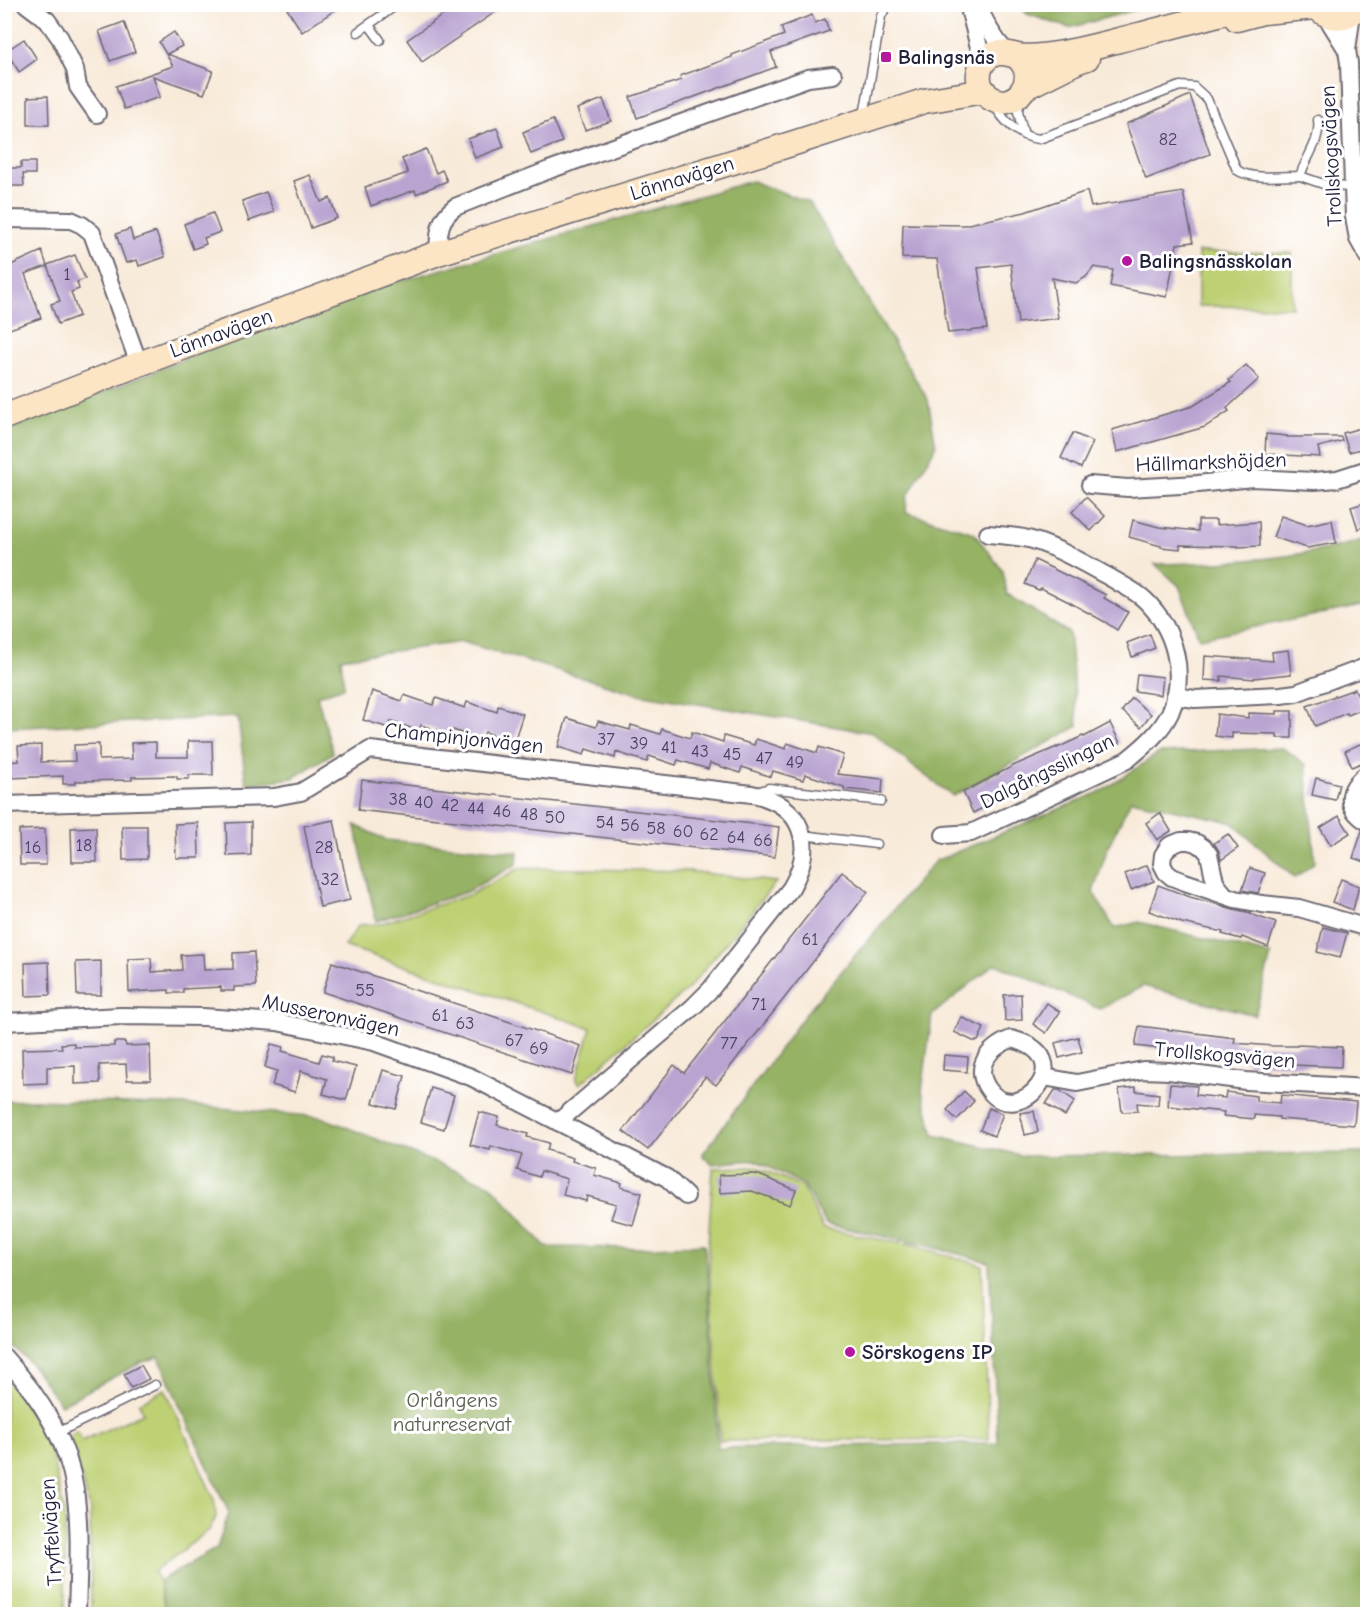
<svg xmlns="http://www.w3.org/2000/svg" width="1372" height="1619" viewBox="0 0 1372 1619" font-family="'Comic Neue',sans-serif">
<style>
.green{fill:#bdd073;stroke:#707957;stroke-width:1.5}
.forest{fill:#96b265;stroke:#5c6a50;stroke-width:1.5}
.building{fill:#b9a4d1}
.lines{fill:none;stroke-linecap:round;stroke-linejoin:round}
.service-casing{stroke:#6d6872;stroke-width:11}
.minor-casing{stroke:#6d6872;stroke-width:20}
.secondary-casing{stroke:#6d6872;stroke-width:27}
.service{stroke:#fff;stroke-width:8}
.minor{stroke:#fff;stroke-width:16}
.secondary{stroke:#fce5c4;stroke-width:24}
.poi-dot{fill:#b5179e;stroke:#fff;stroke-width:2}
.labels{text-anchor:middle;dominant-baseline:central;stroke-width:6;stroke-linejoin:round;paint-order:stroke}
.number-label{font-size:18px;fill:#484260}
.poi-label{font-size:21px;font-weight:bold;fill:#22223b;stroke:#fff;text-anchor:start}
.street-label{font-size:21px;fill:#22223b;stroke:#fff}
.park-label{font-size:21px;fill:#585f4f;stroke:#fff}
</style>
<rect width="100%" height="100%" fill="#fff"/>
<filter id="ink" filterUnits="userSpaceOnUse"><feTurbulence type="fractalNoise" baseFrequency=".0167" numOctaves="2"/><feDisplacementMap in="SourceGraphic" scale="12" xChannelSelector="R" yChannelSelector="G"/><feConvolveMatrix kernelMatrix="1 2 1 2 8 2 1 2 1" color-interpolation-filters="sRGB"/></filter>
<filter id="wash" filterUnits="userSpaceOnUse"><feTurbulence type="fractalNoise" baseFrequency=".008" numOctaves="4" result="noise"/><feDisplacementMap in="SourceGraphic" scale="24" xChannelSelector="R" yChannelSelector="G"/><feGaussianBlur stdDeviation="1.35" result="paint"/><feColorMatrix in="noise" values="0 0 0 0 0 0 0 0 0 0 0 0 0 0 0 0 0 1.4 0 .05"/><feComposite in="paint" operator="in"/></filter>
<g filter="url(#wash)">
<rect width="100%" height="100%" fill="#f8ead9"/>
<g class="green">
<polygon points="1198,252 1292,253 1292,307 1198,306"/>
<polygon points="520,868 688,871 776,882 689,988 580,1084 576,1079 591,1028 344,946 359,925 379,924 469,895"/>
<polygon points="757,1167 803,1187 823,1228 914,1246 982,1265 989,1439 720,1441 708,1245 713,1168"/>
<polygon points="5,1378 33,1413 52,1455 65,1517 65,1614 5,1614"/>
<polygon points="165,1389 214,1499 216,1517 209,1530 154,1572 159,1581 166,1614 91,1614 90,1508 69,1437 77,1431 82,1441 143,1413 139,1403"/>
</g>
<g class="forest">
<polygon points="1019,5 1153,5 1069,28 1027,14"/>
<polygon points="752,181 810,203 928,400 936,446 907,497 906,512 974,533 1003,571 1007,594 1069,633 1078,726 953,796 915,768 873,733 638,694 462,642 341,658 344,687 317,696 333,753 293,778 246,784 238,717 5,728 4,432 323,303"/>
<path d="M 1367,538 L 1367,605 L 1199,638 L 1179,586 L 1155,564 C 1211,563 1268,561 1322,550 C 1338,547 1353,544 1367,538 Z"/>
<polygon points="1283,748 1306,765 1315,862 1295,878 1231,822 1131,800 1108,847 1093,892 1114,928 1139,922 1271,955 1255,1015 1143,986 1100,1009 995,964 932,1015 922,1091 934,1135 1024,1156 1367,1153 1367,1614 166,1614 159,1581 217,1548 229,1513 175,1395 159,1357 140,1363 61,1405 31,1364 5,1339 5,1101 35,1100 187,1105 321,1117 491,1185 546,1247 642,1248 704,1244 708,1273 718,1448 998,1443 989,1262 920,1244 826,1224 804,1185 755,1160 712,1164 702,1155 807,1012 935,861 1102,791 1159,753"/>
<polygon points="355,825 386,840 518,852 517,864 466,892 376,921"/>
</g>
<g id="blocks">
<g class="building">
<polygon points="294,4 344,4 302,32 287,9"/>
<polygon points="459,4 507,4 422,62 407,40"/>
<polygon points="812,15 815,23 825,19 829,31 771,52 776,67 637,118 630,97 681,80 680,76 732,57 732,55 784,35 781,27"/>
<polygon points="124,22 135,52 110,61 99,31"/>
<polygon points="174,32 182,46 167,54 213,71 204,94 153,76 160,97 124,109 116,86 173,66 159,42"/>
<polygon points="24,39 37,59 19,72 6,51"/>
<polygon points="1190,95 1210,154 1146,179 1126,124"/>
<polygon points="48,96 49,125 28,125 28,97"/>
<polygon points="603,99 611,121 585,130 577,109"/>
<polygon points="553,120 562,142 531,154 523,132"/>
<polygon points="497,128 504,147 475,158 468,139"/>
<polygon points="426,149 436,173 442,170 447,181 416,194 415,190 371,206 365,187 408,173 402,159"/>
<polygon points="21,162 35,162 35,174 23,174 24,186 4,186 4,168 21,168"/>
<polygon points="310,175 321,202 330,198 337,218 311,228 294,181"/>
<polygon points="1087,191 1091,207 1183,192 1193,242 1177,244 1167,297 1110,286 1113,270 1094,267 1086,277 1076,283 1052,278 1058,318 1018,323 1011,264 978,268 987,329 948,333 937,259 902,258 903,224 964,225 1025,212"/>
<polygon points="266,192 274,212 249,221 242,201"/>
<polygon points="213,213 220,232 204,238 206,244 193,249 184,224"/>
<polygon points="130,229 133,240 156,232 165,257 139,266 137,260 126,263 116,234"/>
<polygon points="42,251 47,266 25,274 41,318 4,331 4,306 12,304 4,287 4,268"/>
<polygon points="75,255 85,279 77,282 79,289 71,292 79,316 58,324 51,304 60,301 47,265"/>
<polygon points="1246,365 1259,379 1227,408 1229,411 1205,427 1117,452 1112,430 1193,406 1231,382 1229,380"/>
<polygon points="1364,427 1368,447 1349,452 1343,433"/>
<polygon points="1073,433 1093,442 1081,468 1061,458"/>
<polygon points="1266,434 1287,436 1287,437 1341,437 1342,441 1318,447 1320,457 1265,454"/>
<polygon points="1086,497 1105,516 1091,531 1072,512"/>
<polygon points="1368,502 1368,525 1358,529 1351,507"/>
<polygon points="1281,516 1307,525 1332,520 1336,543 1307,548 1273,537"/>
<polygon points="1133,520 1159,527 1198,531 1198,520 1216,520 1216,525 1259,522 1260,546 1238,547 1238,546 1180,545 1180,549 1161,547 1161,546 1129,537"/>
<polygon points="1035,560 1092,588 1106,595 1104,598 1128,612 1117,630 1105,622 1067,601 1041,588 1039,590 1025,584"/>
<polygon points="1150,634 1155,648 1132,657 1127,643"/>
<polygon points="1288,650 1291,674 1254,678 1254,679 1221,676 1221,681 1204,680 1205,656 1273,661 1272,652"/>
<polygon points="1137,674 1163,677 1161,695 1135,691"/>
<polygon points="1355,689 1363,709 1348,715 1347,713 1315,726 1307,706"/>
<polygon points="372,691 402,701 404,695 433,705 436,698 465,708 467,702 497,712 498,706 523,714 514,742 485,732 482,740 453,730 451,735 421,725 419,731 391,721 389,728 363,720"/>
<polygon points="1132,698 1151,714 1141,727 1122,711"/>
<polygon points="1277,711 1292,711 1292,738 1277,738 1277,734 1232,733 1232,738 1215,736 1217,714 1248,718 1248,713 1277,714"/>
<polygon points="567,718 596,727 598,721 630,730 631,725 660,734 662,729 690,738 692,732 723,742 724,736 754,745 756,739 786,749 787,743 817,753 819,747 843,755 837,774 883,779 882,793 844,789 844,787 805,774 803,780 773,771 771,777 742,767 740,773 710,763 708,769 678,760 676,765 649,756 647,762 616,752 615,758 586,749 584,755 558,747"/>
<polygon points="1110,723 1120,743 1042,780 1043,782 1026,789 1025,787 973,813 963,792 1015,765 1057,747 1057,748 1083,736 1084,737"/>
<polygon points="188,741 212,741 213,775 189,775 189,779 177,779 177,776 132,777 132,780 75,781 76,784 63,784 63,776 8,778 7,762 19,761 18,746 41,745 41,762 75,761 74,745 99,744 99,760 132,759 131,743 156,742 156,757 188,757"/>
<polygon points="1362,743 1368,754 1368,760 1352,767 1345,751"/>
<polygon points="1316,778 1339,784 1335,800 1312,795"/>
<polygon points="362,780 779,827 775,857 358,810"/>
<polygon points="1160,813 1171,831 1157,840 1146,823"/>
<polygon points="1339,816 1350,833 1331,845 1320,828"/>
<polygon points="334,820 350,900 320,907 304,826"/>
<polygon points="251,822 251,855 227,856 226,823"/>
<polygon points="198,823 199,858 176,858 175,824"/>
<polygon points="122,826 147,826 147,859 123,860"/>
<polygon points="96,827 97,862 72,862 71,828"/>
<polygon points="45,829 46,865 20,865 19,830"/>
<polygon points="1362,831 1368,832 1368,863 1353,858"/>
<polygon points="1228,834 1238,848 1221,860 1219,851 1214,843"/>
<polygon points="1147,865 1154,881 1131,890 1125,874"/>
<polygon points="1250,868 1265,873 1258,893 1242,890"/>
<polygon points="842,872 868,892 716,1085 705,1077 648,1150 623,1131 674,1065 684,1073"/>
<polygon points="1341,879 1359,886 1353,910 1332,902"/>
<polygon points="1158,885 1190,897 1233,909 1251,913 1250,914 1276,923 1268,947 1242,937 1241,939 1222,934 1223,932 1182,923 1149,911"/>
<polygon points="1323,927 1347,933 1340,958 1317,952"/>
<polygon points="254,952 256,986 234,987 234,991 221,991 221,987 183,989 183,993 169,993 169,990 129,992 128,959 151,958 152,972 182,970 181,955 203,954 204,970 233,969 233,953"/>
<polygon points="101,961 101,995 77,995 76,962"/>
<polygon points="49,962 50,995 26,996 25,963"/>
<polygon points="332,962 581,1046 572,1075 323,992"/>
<polygon points="1021,994 1022,1020 1005,1021 1004,995"/>
<polygon points="1047,1003 1060,1012 1046,1033 1033,1024"/>
<polygon points="961,1017 984,1028 978,1041 973,1041 954,1032"/>
<polygon points="1139,1026 1235,1038 1234,1043 1273,1046 1297,1046 1297,1045 1342,1047 1341,1067 1247,1063 1247,1061 1214,1055 1135,1046"/>
<polygon points="1078,1037 1082,1052 1059,1058 1055,1043"/>
<polygon points="114,1042 125,1042 126,1046 150,1045 151,1080 127,1080 126,1064 99,1065 100,1083 75,1084 75,1066 47,1067 47,1083 23,1084 22,1049 62,1048 61,1044 74,1043 74,1047 114,1046"/>
<polygon points="271,1044 283,1047 282,1051 319,1062 322,1054 333,1057 332,1061 356,1067 346,1100 323,1094 327,1079 301,1071 295,1092 272,1085 277,1071 265,1067"/>
<polygon points="944,1055 968,1057 967,1072 943,1070"/>
<polygon points="383,1070 405,1076 396,1109 373,1103"/>
<polygon points="1170,1084 1197,1086 1196,1095 1225,1098 1226,1092 1256,1096 1256,1101 1280,1103 1281,1095 1356,1102 1354,1125 1279,1119 1279,1117 1254,1115 1254,1119 1223,1116 1224,1112 1168,1106"/>
<polygon points="1136,1087 1136,1091 1159,1094 1158,1105 1137,1103 1138,1111 1122,1112 1119,1089"/>
<polygon points="431,1088 454,1095 444,1129 421,1122"/>
<polygon points="1055,1090 1059,1090 1075,1101 1065,1116 1046,1104"/>
<polygon points="964,1091 974,1101 957,1120 947,1110"/>
<polygon points="989,1108 1003,1114 994,1136 980,1130"/>
<polygon points="1034,1111 1038,1132 1025,1135 1020,1113"/>
<polygon points="479,1112 499,1117 497,1125 528,1134 527,1137 549,1143 547,1150 573,1158 572,1161 596,1168 594,1175 622,1183 621,1187 642,1193 633,1225 611,1219 616,1204 587,1196 586,1201 563,1195 567,1179 541,1171 539,1177 517,1170 522,1155 491,1146 490,1150 470,1145"/>
<polygon points="752,1174 759,1175 796,1190 790,1205 752,1191 720,1193 719,1175"/>
<polygon points="141,1365 149,1379 131,1388 124,1374"/>
</g>
</g>
</g>
<g filter="url(#ink)">
<use href="#blocks" fill-opacity="0" stroke="#6d6872" stroke-width="1.5"/>
<g class="lines">
<g class="service-casing">
<g id="service">
<polyline points="369,25 380,40"/>
<polyline points="358,32 398,4"/>
<polyline points="1020,98 1018,112 1024,135"/>
<path d="M 994,105 C 1004,121 1019,137 1039,139 L 1180,86 L 1194,87 L 1207,99 L 1237,170 C 1251,180 1283,176 1300,176 C 1306,157 1321,141 1318,120"/>
<polyline points="864,116 881,16 888,4"/>
<polyline points="1300,176 1329,186 1352,187 1368,185"/>
<polyline points="755,793 769,788 881,801"/>
<polyline points="802,835 876,844"/>
<polyline points="57,1433 155,1385"/>
</g>
</g>
<g class="minor-casing">
<g id="minor">
<polyline points="26,4 47,20 60,38 75,69 78,87 97,114"/>
<polyline points="968,4 983,63"/>
<path d="M 978,4 C 985,24 993,38 1007,53"/>
<polyline points="1324,13 1347,50"/>
<polyline points="1352,13 1347,50 1349,63 1354,217 1358,239 1368,257"/>
<polyline points="4,219 71,220 82,225 92,233 139,364"/>
<path d="M 438,253 C 439,232 438,220 455,207 L 549,170 L 808,78 L 833,75"/>
<polyline points="1090,485 1128,488 1198,484 1252,478 1314,481 1337,479 1368,469"/>
<polyline points="1175,696 1195,699 1281,695 1296,693 1368,666"/>
<path d="M 1368,773 C 1346,789 1344,808 1368,822"/>
<path d="M 4,805 L 274,797 L 301,792 L 370,750 L 752,794 C 803,804 816,845 791,888 L 711,989 L 693,1007 L 558,1122"/>
<path d="M 944,835 L 971,833 L 1127,760 C 1143,747 1161,732 1170,713 C 1187,674 1175,629 1145,600 C 1136,591 1122,585 1111,578 C 1087,565 1050,543 1024,538 C 1012,536 1000,535 988,534"/>
<polyline points="1225,895 1216,884 1213,873 1209,854 1204,848 1197,843 1188,841 1181,841 1169,846 1163,855 1162,864 1166,872 1172,877 1182,881 1235,899 1262,904 1299,908 1368,928"/>
<polyline points="4,1022 121,1016 203,1017 277,1022 374,1042 471,1077 667,1178 686,1196"/>
<path d="M 1011,1039 C 1085,1056 1018,1130 989,1090 C 972,1067 989,1048 1011,1039 Z"/>
<polyline points="1044,1077 1077,1083 1143,1070 1169,1071 1246,1081 1368,1088"/>
<path d="M 4,1357 C 37,1393 68,1440 75,1490 C 81,1531 78,1573 77,1614"/>
</g>
</g>
<g class="secondary-casing">
<g id="secondary">
<path d="M 1315,4 C 1327,21 1348,21 1360,4"/>
<polyline points="1237,19 1263,12 1316,7"/>
<path d="M 1016,56 C 1043,77 1014,115 989,97 C 974,86 976,63 992,55 C 1002,50 1009,55 1018,56 C 1029,58 1040,56 1050,55 C 1081,51 1110,42 1139,35 C 1177,25 1216,15 1254,4"/>
<polyline points="1024,88 1078,61 1087,58"/>
<polyline points="4,417 139,364 438,253 791,144 924,101 984,91"/>
</g>
</g>
<use href="#service" class="service"/>
<use href="#minor" class="minor"/>
<use href="#secondary" class="secondary"/>
</g>
</g>
<g class="poi-dot">
<rect x="880" y="51" width="12" height="12" rx="3"/>
<circle cx="1127" cy="261" r="6"/>
<circle cx="850" cy="1352" r="6"/>
</g>
<g class="labels">
<g class="number-label">
<text x="1168" y="139">82</text>
<text x="67" y="274">1</text>
<text x="606" y="739">37</text>
<text x="639" y="743">39</text>
<text x="669" y="747">41</text>
<text x="700" y="751">43</text>
<text x="732" y="754">45</text>
<text x="764" y="758">47</text>
<text x="795" y="762">49</text>
<text x="398" y="799">38</text>
<text x="424" y="802">40</text>
<text x="450" y="805">42</text>
<text x="476" y="808">44</text>
<text x="502" y="811">46</text>
<text x="529" y="814">48</text>
<text x="555" y="817">50</text>
<text x="605" y="822">54</text>
<text x="630" y="825">56</text>
<text x="656" y="828">58</text>
<text x="683" y="831">60</text>
<text x="709" y="834">62</text>
<text x="736" y="837">64</text>
<text x="763" y="840">66</text>
<text x="84" y="845">18</text>
<text x="33" y="847">16</text>
<text x="324" y="847">28</text>
<text x="330" y="879">32</text>
<text x="810" y="939">61</text>
<text x="365" y="990">55</text>
<text x="759" y="1004">71</text>
<text x="440" y="1015">61</text>
<text x="465" y="1023">63</text>
<text x="514" y="1040">67</text>
<text x="729" y="1043">77</text>
<text x="539" y="1048">69</text>
</g>
<g class="poi-label">
<text x="898" y="57">Balingsnäs</text>
<text x="1139" y="261">Balingsnässkolan</text>
<text x="862" y="1352">Sörskogens IP</text>
</g>
<g class="street-label">
<text transform="translate(1331 156) rotate(-93)">Trollskogsvägen</text>
<text transform="translate(682 178) rotate(-17)">Lännavägen</text>
<text transform="translate(221 333) rotate(-20)">Lännavägen</text>
<text transform="translate(1211 462) rotate(-2)">Hällmarkshöjden</text>
<text transform="translate(464 738) rotate(6)">Champinjonvägen</text>
<text transform="translate(1047 771) rotate(-26)">Dalgångsslingan</text>
<text transform="translate(331 1015) rotate(12)">Musseronvägen</text>
<text transform="translate(1225 1055) rotate(5)">Trollskogsvägen</text>
<text transform="translate(51 1532) rotate(-94)">Tryffelvägen</text>
</g>
<g class="park-label">
<text x="452" y="1400">Orlångens<tspan x="452" dy="24">naturreservat</tspan></text>
</g>
</g>
<rect width="1372" height="1619" fill="none" stroke="#fff" stroke-width="24"/>
</svg>
